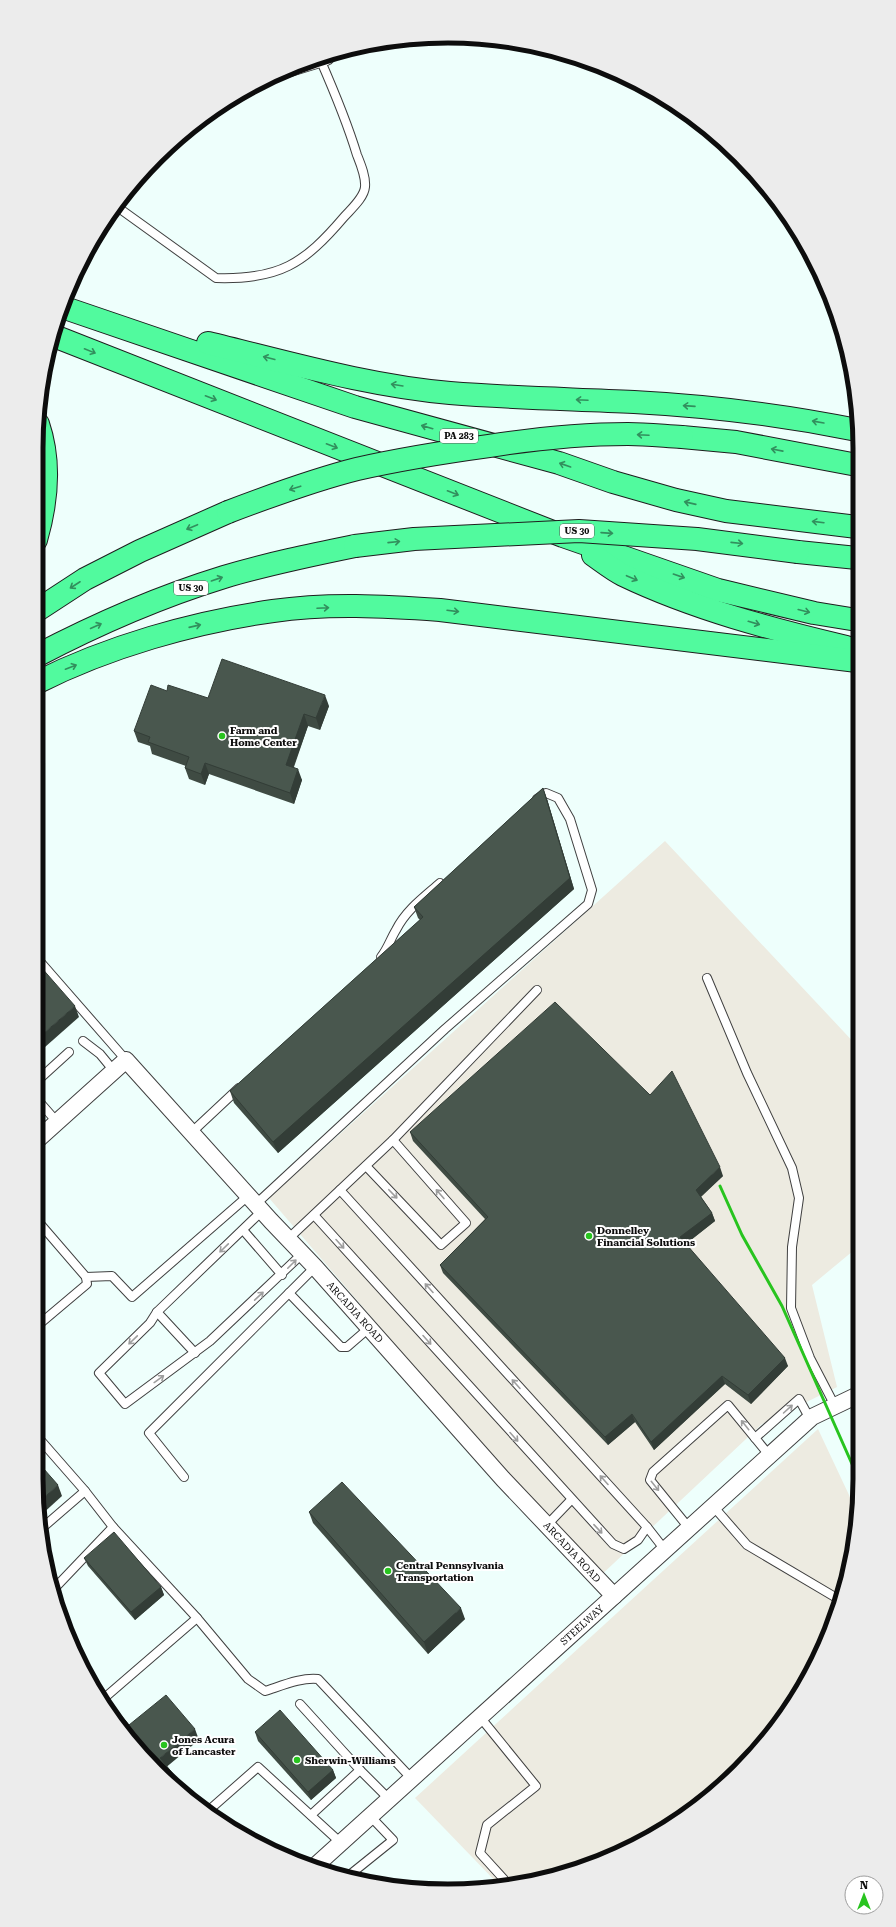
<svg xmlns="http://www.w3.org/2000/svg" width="896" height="1927" viewBox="0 0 896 1927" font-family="'Roboto Serif',serif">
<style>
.industrial{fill:#edebe1}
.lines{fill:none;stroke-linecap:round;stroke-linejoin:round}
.service-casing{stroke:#404040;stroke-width:10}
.minor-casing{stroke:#404040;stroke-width:18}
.motorway-casing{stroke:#1e1e1e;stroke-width:24}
.service{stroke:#fff;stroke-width:8}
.minor{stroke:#fff;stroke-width:16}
.motorway{stroke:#51fa9e;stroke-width:22}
.rail{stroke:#28c41f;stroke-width:3}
.motorway-bridge-casing{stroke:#1e1e1e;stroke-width:24;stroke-linecap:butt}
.motorway-bridge{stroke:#51fa9e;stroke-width:22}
.wall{fill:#3f4b43}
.shaded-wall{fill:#333d37}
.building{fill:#49574e;stroke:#333d37}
.oneway{stroke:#328f5d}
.oneway2{stroke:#9e9e9e}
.poi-dot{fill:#28c41f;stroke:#fff;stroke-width:1.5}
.labels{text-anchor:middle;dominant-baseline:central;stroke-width:4;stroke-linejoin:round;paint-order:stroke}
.shield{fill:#fff;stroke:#565656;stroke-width:1}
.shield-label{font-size:9px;font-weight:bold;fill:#0d0d0d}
.poi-label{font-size:10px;font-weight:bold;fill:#0d0d0d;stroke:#fff;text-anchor:start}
.street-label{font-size:10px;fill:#0d0d0d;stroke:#fff}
.rim{fill:none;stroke:#0d0d0d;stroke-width:5}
</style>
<rect width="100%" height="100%" fill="#eefffc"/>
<g class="industrial">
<polygon points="665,841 859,1048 859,1246 812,1285 837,1387 762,1424 597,1579 269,1198"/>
<polygon points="818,1429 857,1512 852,1559 829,1636 791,1708 758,1751 699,1806 654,1836 580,1869 501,1887 415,1798"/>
</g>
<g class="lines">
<g class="service-casing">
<g id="service">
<path d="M 116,206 L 216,278 C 279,280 304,264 344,217 C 351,209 364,198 365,187 C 366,177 361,165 357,155 C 347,122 334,91 320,59"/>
<polyline points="36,957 126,1060"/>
<path d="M 381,957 C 388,948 390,940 396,930 C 406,910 424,897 440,883"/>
<polyline points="707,978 747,1073 792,1168 799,1198 792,1247 791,1308 810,1358 835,1406"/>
<polyline points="83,1041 100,1054 114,1071"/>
<polyline points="36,1082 69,1052"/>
<polyline points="36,1098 57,1122"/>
<polyline points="192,1132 239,1088"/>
<polyline points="366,1166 441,1245 466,1223 393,1140"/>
<polyline points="256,1204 445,1029 588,904 592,890 570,819 558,798 546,793 537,799"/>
<polyline points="262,1211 157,1312 150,1323 99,1373 125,1404 210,1341 302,1254"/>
<polyline points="314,1215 613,1544 624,1549 638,1540 647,1527 340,1190"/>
<polyline points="243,1230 282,1275"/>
<polyline points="288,1239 393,1140 537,990"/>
<polyline points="86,1277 112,1276 132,1297 248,1196"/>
<polyline points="289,1293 341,1347 347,1347 369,1328"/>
<polyline points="157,1312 195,1353"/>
<polyline points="36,1327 87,1284 86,1277 36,1219"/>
<polyline points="36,1435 85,1491 41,1529"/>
<polyline points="755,1438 799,1399 810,1419"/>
<polyline points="184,1477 149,1433 315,1267"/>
<polyline points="85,1491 113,1527"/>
<polyline points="713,1506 747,1545 840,1600"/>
<polyline points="547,1525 571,1500"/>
<polyline points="647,1527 665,1550"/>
<polyline points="689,1528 650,1480 653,1472 728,1405 769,1455"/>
<polyline points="52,1591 113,1527 197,1618 102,1700"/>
<path d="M 197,1618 L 248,1679 L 265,1691 C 281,1686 302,1677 318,1679 L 412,1779"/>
<polyline points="300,1704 360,1770 390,1800"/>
<polyline points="480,1717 536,1786 487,1825 480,1853 510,1886"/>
<polyline points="208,1811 258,1767 341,1843"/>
<polyline points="311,1815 360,1770"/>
<polyline points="347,1877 393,1840 371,1817"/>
</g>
</g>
<g class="minor-casing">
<g id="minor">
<polyline points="287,69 326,57"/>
<polyline points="36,1141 126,1060 271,1221 315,1267 503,1479 614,1596"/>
<polyline points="313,1868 812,1417 860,1394"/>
</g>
</g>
<g class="motorway-casing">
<g id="motorway">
<polyline points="62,307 355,407 559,463 613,482 676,500 726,511 857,527"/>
<polyline points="54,336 563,536 718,590 814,613 857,620"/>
<path d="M 208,343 C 287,362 368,386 450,393 C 511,398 573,399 634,402 C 709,406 783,415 857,430"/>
<polyline points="682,437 736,442 857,465"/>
<path d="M 36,540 C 47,502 51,462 38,424"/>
<polyline points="798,552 857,558"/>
<path d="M 593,555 C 603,562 613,570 623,575 C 694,609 771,629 846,647"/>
<polyline points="36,611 85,579 140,551 228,512"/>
<path d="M 36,656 C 97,624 159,597 224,577 C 267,564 311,555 355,546"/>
<path d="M 36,683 C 107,647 194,622 273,611 C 327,603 385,606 440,610 L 857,661"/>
</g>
</g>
<use href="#service" class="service"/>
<use href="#minor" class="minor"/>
<use href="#motorway" class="motorway"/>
<polyline class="rail" points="720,1186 742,1235 782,1306 860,1482"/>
<g class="motorway-bridge-casing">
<g id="motorway-bridge">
<path d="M 228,512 C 270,496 313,480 357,469 C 401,459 445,452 489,446 C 534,439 581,434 628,434 C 646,434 664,436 682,437"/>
<polyline points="355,546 414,539 579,531 697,539 798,552"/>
</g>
</g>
<use href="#motorway-bridge" class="motorway-bridge"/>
</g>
<g class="wall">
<polygon points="167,691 208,698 329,706 320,730 308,726 294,767 302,780 294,804 209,774 205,785 189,779 185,768 186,766 152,754 150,746 138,742 134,731"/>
<polygon points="543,788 547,799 574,889 278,1153 234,1103 230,1091 420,920 418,918 414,907"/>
<polygon points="410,1132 723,1176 701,1197 712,1213 715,1221 686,1244 788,1366 751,1404 725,1384 654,1450 635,1422 608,1445 443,1273 440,1265 485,1219 413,1141"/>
<polygon points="309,1512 465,1619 428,1654 313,1523"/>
<polygon points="84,1558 161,1587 164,1595 135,1620 88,1566"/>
<polygon points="255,1732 333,1770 336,1778 311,1800 258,1741"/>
</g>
<g class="shaded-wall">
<polygon points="325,695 329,706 320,730 316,718"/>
<polygon points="304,714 308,726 290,776 286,765"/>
<polygon points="205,763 209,774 205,785 201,774"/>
<polygon points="298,769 302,780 294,804 290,793"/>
<polygon points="543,788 547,799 574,889 278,1153 273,1142"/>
<polygon points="75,1006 79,1017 36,1055 36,1040"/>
<polygon points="720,1167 723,1176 699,1198 696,1190"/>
<polygon points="712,1213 715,1221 683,1246 680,1237"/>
<polygon points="785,1358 788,1366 751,1404 748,1395"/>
<polygon points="722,1376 725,1384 654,1450 651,1442"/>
<polygon points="632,1414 635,1422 608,1445 605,1437"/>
<polygon points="58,1485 62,1496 40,1516 38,1503"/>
<polygon points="161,1587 164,1595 135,1620 131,1612"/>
<polygon points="461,1608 465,1619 428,1654 424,1642"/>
<polygon points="195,1729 199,1740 164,1769 160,1758"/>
<polygon points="333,1770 336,1778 311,1800 308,1792"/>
<polygon points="174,1775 178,1786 176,1788 168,1780"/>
</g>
<g class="building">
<polygon points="222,659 325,695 316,718 304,714 286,765 298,769 290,793 205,763 201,774 185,768 189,757 148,742 150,737 134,731 151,685 167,691 168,685 208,698"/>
<polygon points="543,788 570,878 273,1142 230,1091 423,917 414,907"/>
<polygon points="40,966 75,1006 36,1040 36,970"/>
<polygon points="555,1002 650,1095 672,1071 720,1167 696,1190 712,1213 680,1237 785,1358 748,1395 722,1376 651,1442 632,1414 605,1437 440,1265 488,1217 410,1132"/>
<polygon points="36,1460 58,1485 38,1503 36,1479"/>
<polygon points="342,1482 461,1608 424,1642 309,1512"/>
<polygon points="114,1532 161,1587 131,1612 84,1558"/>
<polygon points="166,1695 195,1729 160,1758 174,1775 168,1780 138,1750 114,1717 119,1713 129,1725"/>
<polygon points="280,1710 333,1770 308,1792 255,1732"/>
<polygon points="373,1881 376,1884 370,1883"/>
</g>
<defs><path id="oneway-shaft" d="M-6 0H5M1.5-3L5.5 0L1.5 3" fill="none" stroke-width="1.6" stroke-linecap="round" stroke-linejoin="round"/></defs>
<g class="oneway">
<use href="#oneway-shaft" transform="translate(90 351) rotate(22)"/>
<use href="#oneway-shaft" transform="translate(269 358) rotate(-166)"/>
<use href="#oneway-shaft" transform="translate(397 385) rotate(-171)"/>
<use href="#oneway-shaft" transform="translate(211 398) rotate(21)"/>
<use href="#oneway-shaft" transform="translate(582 400) rotate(-177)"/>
<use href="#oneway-shaft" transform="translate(689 406) rotate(-176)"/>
<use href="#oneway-shaft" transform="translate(818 422) rotate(-170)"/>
<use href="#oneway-shaft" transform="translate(427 427) rotate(-164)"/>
<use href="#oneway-shaft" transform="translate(643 435) rotate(-177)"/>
<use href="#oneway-shaft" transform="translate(332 446) rotate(21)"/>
<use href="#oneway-shaft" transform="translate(777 450) rotate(-169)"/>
<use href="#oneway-shaft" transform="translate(565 465) rotate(-161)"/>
<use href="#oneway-shaft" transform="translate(295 488) rotate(162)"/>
<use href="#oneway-shaft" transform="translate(453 493) rotate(21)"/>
<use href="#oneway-shaft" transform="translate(690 503) rotate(-167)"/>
<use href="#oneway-shaft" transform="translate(818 522) rotate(-173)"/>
<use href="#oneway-shaft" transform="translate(192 527) rotate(157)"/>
<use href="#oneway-shaft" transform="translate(607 533) rotate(4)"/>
<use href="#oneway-shaft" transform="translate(394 542) rotate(-6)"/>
<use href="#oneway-shaft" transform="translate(737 543) rotate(6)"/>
<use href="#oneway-shaft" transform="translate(679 576) rotate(19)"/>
<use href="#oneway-shaft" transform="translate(632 578) rotate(23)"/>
<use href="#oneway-shaft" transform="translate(217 579) rotate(-19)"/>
<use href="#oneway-shaft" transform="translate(75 585) rotate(147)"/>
<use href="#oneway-shaft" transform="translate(323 608) rotate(-3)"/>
<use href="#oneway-shaft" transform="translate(453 611) rotate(7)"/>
<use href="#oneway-shaft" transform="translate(804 611) rotate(14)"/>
<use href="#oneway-shaft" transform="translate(754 623) rotate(16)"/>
<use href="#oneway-shaft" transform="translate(96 626) rotate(-24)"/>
<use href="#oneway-shaft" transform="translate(195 626) rotate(-13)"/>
<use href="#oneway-shaft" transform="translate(71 667) rotate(-21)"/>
</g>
<g class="oneway2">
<use href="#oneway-shaft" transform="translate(393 1194) rotate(46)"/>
<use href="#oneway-shaft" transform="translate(440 1194) rotate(-131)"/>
<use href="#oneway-shaft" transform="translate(340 1244) rotate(48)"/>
<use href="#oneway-shaft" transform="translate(224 1248) rotate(136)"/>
<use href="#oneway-shaft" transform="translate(292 1264) rotate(-45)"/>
<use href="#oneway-shaft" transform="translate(429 1288) rotate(-132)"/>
<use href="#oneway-shaft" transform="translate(259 1296) rotate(-43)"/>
<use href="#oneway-shaft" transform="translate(133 1340) rotate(136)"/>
<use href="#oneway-shaft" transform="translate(427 1340) rotate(48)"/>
<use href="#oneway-shaft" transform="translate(159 1379) rotate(-36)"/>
<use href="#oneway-shaft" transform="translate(516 1384) rotate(-132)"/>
<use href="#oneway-shaft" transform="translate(788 1409) rotate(-42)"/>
<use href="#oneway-shaft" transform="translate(745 1425) rotate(-129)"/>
<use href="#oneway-shaft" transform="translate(514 1437) rotate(48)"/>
<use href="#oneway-shaft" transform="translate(604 1480) rotate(-132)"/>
<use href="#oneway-shaft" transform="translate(655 1486) rotate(51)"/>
<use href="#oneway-shaft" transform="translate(598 1529) rotate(47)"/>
</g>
<g class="poi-dot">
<circle cx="222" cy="736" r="4"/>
<circle cx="589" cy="1236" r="4"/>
<circle cx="388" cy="1571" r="4"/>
<circle cx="164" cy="1745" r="4"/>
<circle cx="297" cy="1760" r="4"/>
</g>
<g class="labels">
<g class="shield">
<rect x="440" y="429" width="38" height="14" rx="3"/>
<rect x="560" y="524" width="34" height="14" rx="3"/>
<rect x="174" y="581" width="34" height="14" rx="3"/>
</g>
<g class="shield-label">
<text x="459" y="436">PA 283</text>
<text x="577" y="531">US 30</text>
<text x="191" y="588">US 30</text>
</g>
<g class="poi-label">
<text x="230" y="730">Farm and<tspan x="230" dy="12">Home Center</tspan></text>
<text x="597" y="1230">Donnelley<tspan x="597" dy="12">Financial Solutions</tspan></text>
<text x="396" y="1565">Central Pennsylvania<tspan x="396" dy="12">Transportation</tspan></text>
<text x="172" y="1739">Jones Acura<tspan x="172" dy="12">of Lancaster</tspan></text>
<text x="305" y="1760">Sherwin-Williams</text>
</g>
<g class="street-label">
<text transform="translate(355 1312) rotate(48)">ARCADIA ROAD</text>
<text transform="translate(572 1552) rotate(47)">ARCADIA ROAD</text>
<text transform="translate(582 1625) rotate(-42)">STEELWAY</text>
</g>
</g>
<path d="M0 0H896V1927H0ZM448 43H448A405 405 0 0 1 853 448V1479A405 405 0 0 1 448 1884H448A405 405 0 0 1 43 1479V448A405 405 0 0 1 448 43Z" fill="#ececec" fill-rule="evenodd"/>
<path class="rim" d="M448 43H448A405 405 0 0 1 853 448V1479A405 405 0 0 1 448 1884H448A405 405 0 0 1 43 1479V448A405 405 0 0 1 448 43Z"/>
<g transform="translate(864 1895)"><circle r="19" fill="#ffffff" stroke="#9e9e9e"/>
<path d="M0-3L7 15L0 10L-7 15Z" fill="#28c41f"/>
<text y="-6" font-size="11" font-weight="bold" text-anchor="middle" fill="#0d0d0d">N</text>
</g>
</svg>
